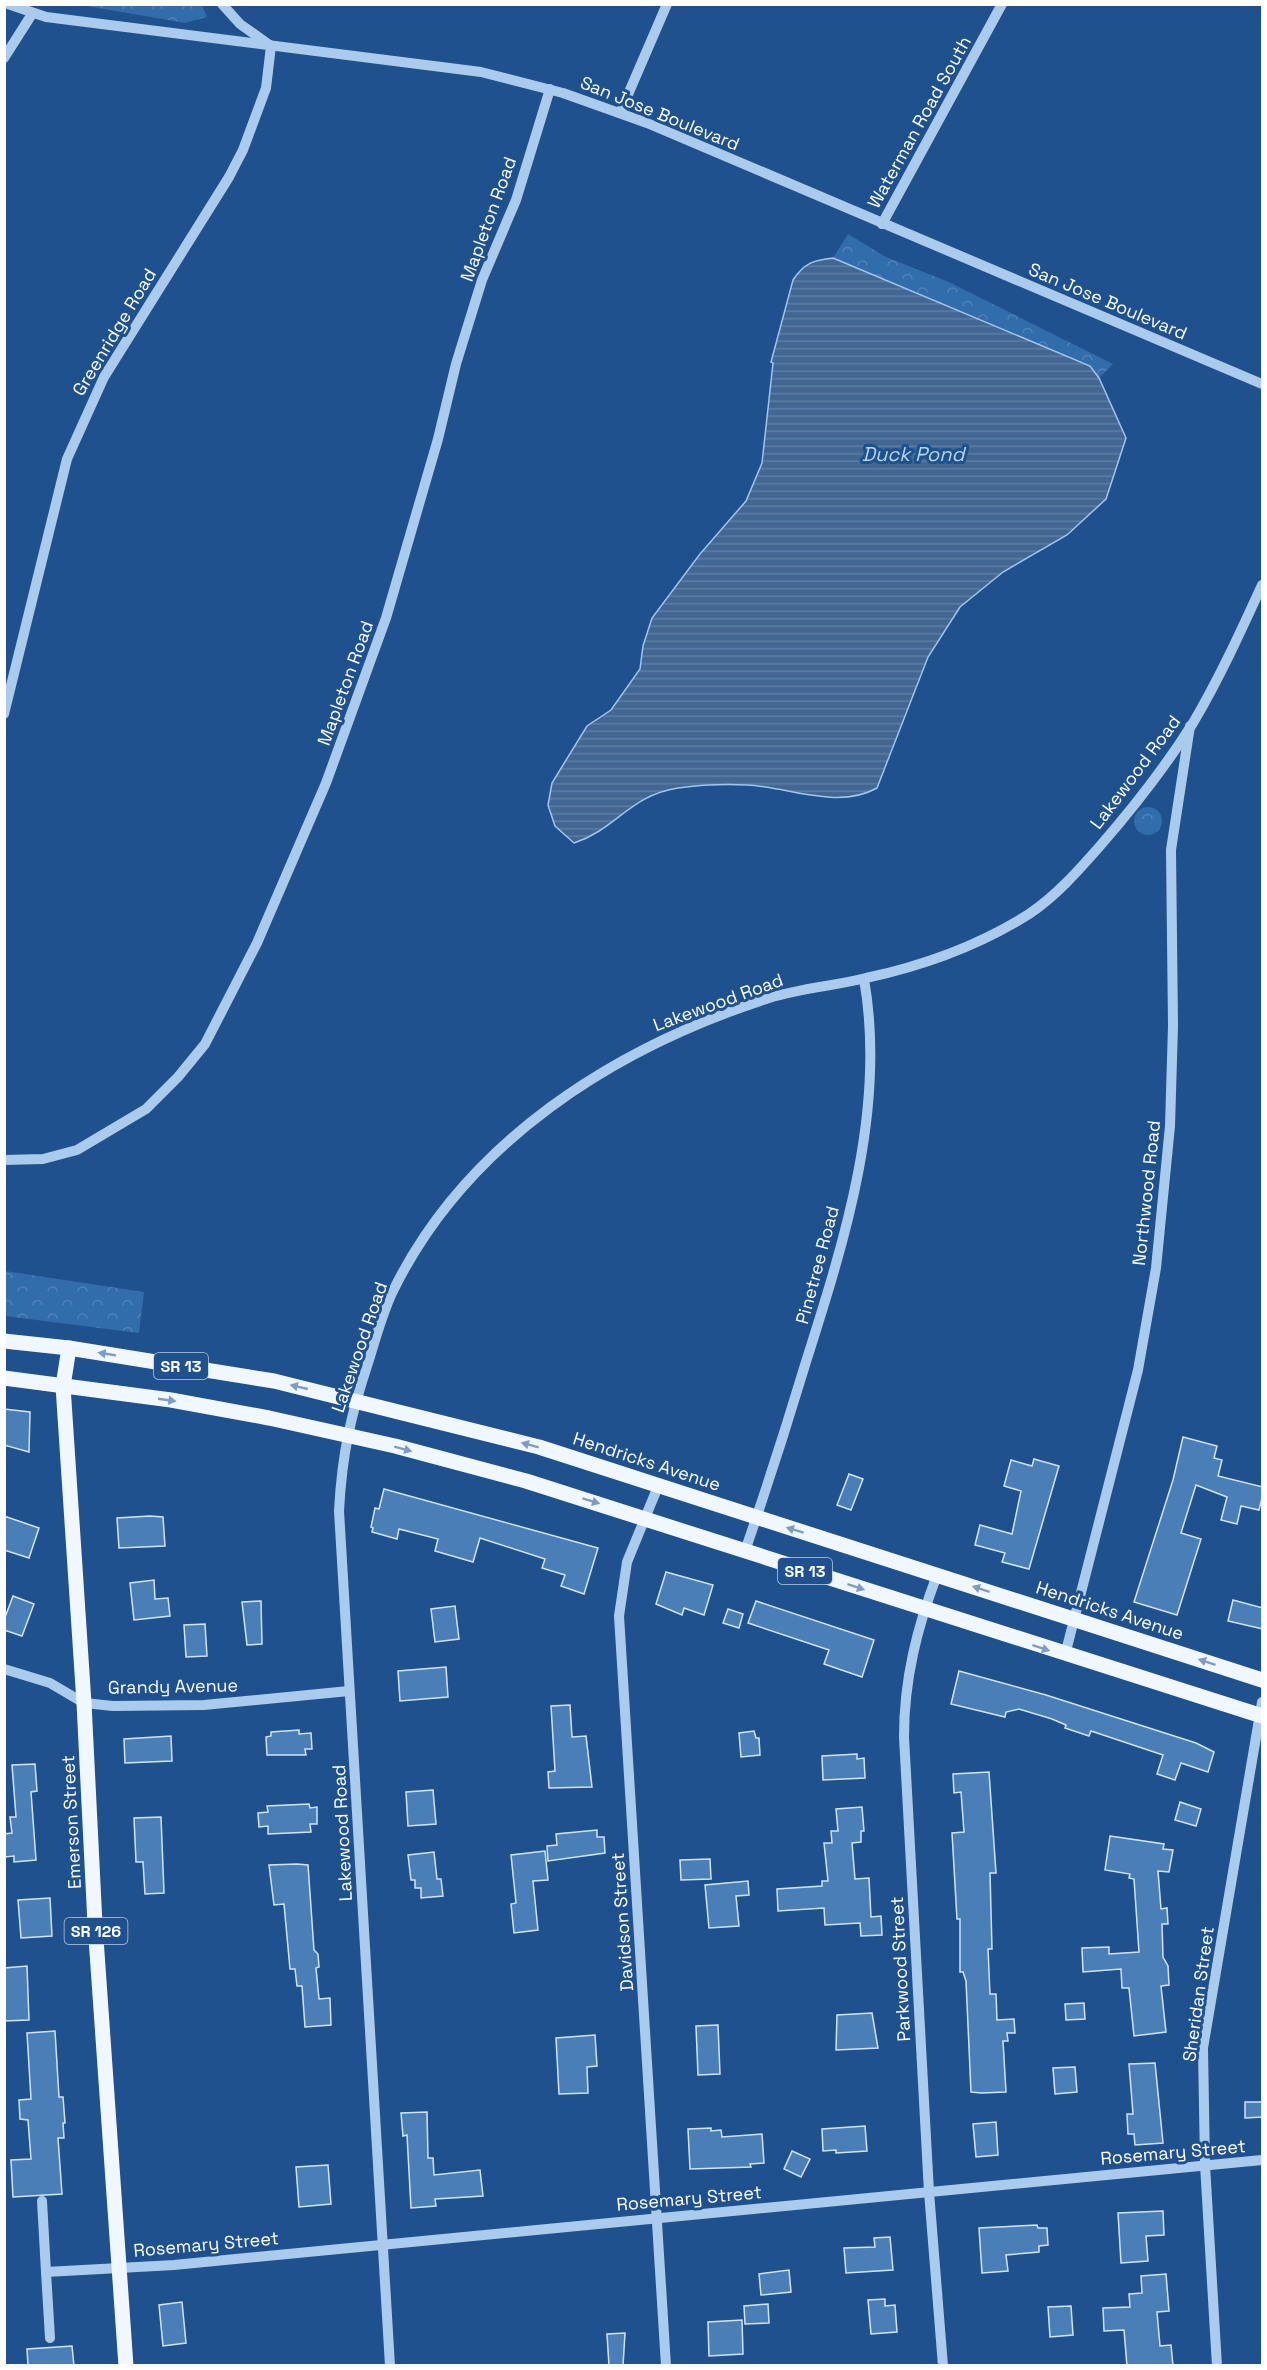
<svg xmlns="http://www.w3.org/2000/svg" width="1267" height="2370" viewBox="0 0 1267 2370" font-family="'Space Grotesk',sans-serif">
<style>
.park{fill:url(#park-crowns)}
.water{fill:url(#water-rules);stroke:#9fc6ee;stroke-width:1.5}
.building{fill:#4a7eb7;stroke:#d1e4f9;stroke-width:1.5}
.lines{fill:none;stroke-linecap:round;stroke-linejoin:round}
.minor{stroke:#abcbed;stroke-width:10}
.major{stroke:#f1f7ff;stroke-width:15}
.oneway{fill:#7d9cc0}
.labels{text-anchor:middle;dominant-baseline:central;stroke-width:6;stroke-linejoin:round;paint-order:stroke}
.shield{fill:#1e518d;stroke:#bccbdd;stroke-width:1.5}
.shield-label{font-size:16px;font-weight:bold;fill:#fff}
.street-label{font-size:18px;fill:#fff;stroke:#1e518d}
.water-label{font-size:20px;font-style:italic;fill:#b7d4f4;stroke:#1e518d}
</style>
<defs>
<pattern id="park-crowns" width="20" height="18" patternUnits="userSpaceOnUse" patternTransform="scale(1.5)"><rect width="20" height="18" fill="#316cab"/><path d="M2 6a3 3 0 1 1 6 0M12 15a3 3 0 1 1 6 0" fill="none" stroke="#5082b8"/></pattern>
<pattern id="water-rules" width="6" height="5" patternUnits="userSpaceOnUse" patternTransform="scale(1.5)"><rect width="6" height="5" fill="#426792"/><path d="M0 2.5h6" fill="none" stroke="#5e7ea2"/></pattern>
</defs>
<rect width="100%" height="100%" fill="#1e518d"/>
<g class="park">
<polygon points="81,5 202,5 207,17 185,23"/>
<polygon points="848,234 886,257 949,282 1113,364 1099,378 1090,366 833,258"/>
<circle cx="1148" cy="821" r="14"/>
<polygon points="5,1271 144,1292 139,1333 5,1316"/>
</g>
<path class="water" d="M 833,258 L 1090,366 L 1099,378 L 1126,438 L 1106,499 L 1067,535 L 1003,572 L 960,607 L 928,657 L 877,788 C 838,810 789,787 747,785 C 725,784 700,785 678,788 C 630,795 615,830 574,843 L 555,826 L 548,805 L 552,783 L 587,726 L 611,710 L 640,669 L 643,646 L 652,618 L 700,554 L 746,501 L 762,463 L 773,363 L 771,362 L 793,280 C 804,263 814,260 833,258 Z"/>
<g class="building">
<polygon points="4,1409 30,1412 29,1452 4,1445"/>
<polygon points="1183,1437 1217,1446 1214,1458 1222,1460 1218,1476 1263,1487 1263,1494 1259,1510 1241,1506 1237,1524 1221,1520 1227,1497 1196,1485 1181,1533 1201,1539 1177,1615 1134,1602 1173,1480"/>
<polygon points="1034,1459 1059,1466 1029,1569 1002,1562 1005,1553 975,1545 980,1525 1012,1534 1021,1491 1004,1486 1011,1460 1032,1466"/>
<polygon points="849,1474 863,1479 851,1510 837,1505"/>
<polygon points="384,1489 598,1548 584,1594 561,1586 565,1575 542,1568 545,1559 480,1538 473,1562 435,1551 438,1539 399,1529 397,1539 372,1532 373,1528 371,1527 375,1508 379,1509"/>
<polygon points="4,1516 39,1528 29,1558 4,1550"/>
<polygon points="150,1516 163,1517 165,1546 119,1548 117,1518"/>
<polygon points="666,1572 713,1585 704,1615 684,1608 682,1615 656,1604"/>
<polygon points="154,1580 155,1599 168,1598 170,1616 134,1620 130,1583"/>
<polygon points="13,1596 34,1604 22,1636 4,1630 4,1620"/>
<polygon points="1233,1600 1263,1608 1263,1629 1228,1621"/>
<polygon points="261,1601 262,1644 247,1645 242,1602"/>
<polygon points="756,1601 874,1640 862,1677 824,1664 829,1650 748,1623"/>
<polygon points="455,1606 459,1639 435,1642 431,1609"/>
<polygon points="728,1609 743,1614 739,1628 723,1623"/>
<polygon points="205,1624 207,1656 186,1657 184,1625"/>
<polygon points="446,1667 448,1697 400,1701 398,1671"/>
<polygon points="959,1671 1046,1695 1196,1743 1214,1752 1208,1772 1181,1763 1175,1780 1157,1774 1163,1755 1091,1731 1089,1736 1065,1728 1066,1725 1052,1719 1019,1709 1006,1712 1005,1717 951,1704"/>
<polygon points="570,1705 572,1737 586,1736 592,1787 549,1788 548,1772 555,1771 551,1706"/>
<polygon points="299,1730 299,1734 311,1733 312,1749 305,1749 306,1755 267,1755 266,1737 271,1736 271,1732"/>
<polygon points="754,1731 756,1738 759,1738 760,1755 741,1757 739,1733"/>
<polygon points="171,1736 172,1761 125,1763 124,1739"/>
<polygon points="857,1754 857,1759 864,1758 865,1778 823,1780 822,1756"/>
<polygon points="35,1764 37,1791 31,1792 36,1860 14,1862 14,1856 4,1857 4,1834 12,1833 10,1817 16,1817 12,1765"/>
<polygon points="989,1772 996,1873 990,1873 992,1949 988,1949 990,1994 996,1994 997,2020 1014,2019 1015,2033 1007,2033 1008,2041 1003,2041 1006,2092 981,2093 971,2092 966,1981 963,1972 960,1972 960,1919 957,1919 952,1833 964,1832 961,1792 954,1793 953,1774"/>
<polygon points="433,1790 436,1824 408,1826 406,1792"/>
<polygon points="1180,1802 1201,1809 1196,1826 1175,1820"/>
<polygon points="309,1804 310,1808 317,1807 317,1824 310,1824 311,1832 268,1834 268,1826 259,1827 258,1813 268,1812 267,1806"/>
<polygon points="862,1807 864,1831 861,1831 861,1842 852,1843 855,1879 869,1878 871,1917 881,1916 882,1935 861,1936 860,1923 825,1925 824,1908 778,1911 777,1889 822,1886 822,1881 828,1881 824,1843 832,1843 831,1831 838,1831 836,1809"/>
<polygon points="161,1817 164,1893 145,1894 143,1862 136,1862 134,1818"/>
<polygon points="597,1830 597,1837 604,1837 605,1853 548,1861 547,1846 557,1845 556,1834"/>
<polygon points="1110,1836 1164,1844 1163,1849 1173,1850 1169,1872 1158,1871 1161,1909 1167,1908 1168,1924 1162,1924 1163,1957 1168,1966 1169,1985 1161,1986 1166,2032 1134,2036 1129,1988 1122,1988 1121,1969 1083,1972 1082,1948 1109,1947 1109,1954 1139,1952 1134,1879 1129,1878 1130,1874 1105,1870"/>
<polygon points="545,1851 548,1880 533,1881 538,1930 514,1933 511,1904 516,1903 511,1855"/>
<polygon points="434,1852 437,1879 441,1879 443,1896 421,1898 421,1888 415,1888 415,1880 411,1880 408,1855"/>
<polygon points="710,1859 711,1879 681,1880 680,1860"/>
<polygon points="297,1864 308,1865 314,1950 318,1954 319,1967 316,1968 319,1999 330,1998 331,2025 305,2027 302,1986 297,1986 295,1969 290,1969 284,1904 274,1905 269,1865"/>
<polygon points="748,1881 749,1895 736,1896 739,1926 709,1928 705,1885"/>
<polygon points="50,1898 52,1936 21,1938 18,1900"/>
<polygon points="27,1966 29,2020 4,2021 4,1968"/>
<polygon points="1084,2003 1085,2019 1066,2020 1065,2004"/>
<polygon points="872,2013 878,2048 836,2050 837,2015"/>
<polygon points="718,2025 720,2074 698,2075 696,2026"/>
<polygon points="55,2031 59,2097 63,2097 65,2123 63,2123 64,2138 58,2138 62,2194 13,2197 11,2160 31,2159 28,2120 20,2119 19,2100 31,2099 27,2033"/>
<polygon points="595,2035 597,2066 587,2067 588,2093 559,2094 556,2038"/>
<polygon points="1155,2063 1163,2143 1135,2145 1134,2134 1128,2134 1127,2114 1133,2114 1129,2064"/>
<polygon points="1075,2067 1077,2092 1055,2094 1053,2068"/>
<polygon points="1245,2102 1263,2102 1263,2117 1245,2118"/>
<polygon points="427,2112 428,2158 433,2158 434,2175 480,2170 483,2196 435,2199 436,2206 411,2208 407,2135 403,2136 401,2113"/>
<polygon points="996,2122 998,2155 976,2157 973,2124"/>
<polygon points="865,2126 867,2151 836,2153 836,2150 823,2151 822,2129"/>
<polygon points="711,2128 711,2131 721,2130 722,2137 762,2134 764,2163 750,2164 751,2167 690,2169 688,2129"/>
<polygon points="792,2151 810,2159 801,2177 784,2169"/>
<polygon points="328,2165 331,2204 299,2207 296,2167"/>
<polygon points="1163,2211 1164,2235 1146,2236 1148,2261 1121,2263 1118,2213"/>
<polygon points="1037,2225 1038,2228 1047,2228 1048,2245 1039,2246 1039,2252 1006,2255 1008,2271 982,2273 979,2228"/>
<polygon points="890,2237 893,2270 846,2273 844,2248 875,2247 874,2238"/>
<polygon points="789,2270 791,2292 761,2295 759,2274"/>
<polygon points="1166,2274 1169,2311 1157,2312 1160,2346 1171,2345 1173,2366 1127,2366 1124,2330 1104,2331 1103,2308 1130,2307 1129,2294 1142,2293 1141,2276"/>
<polygon points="885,2299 885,2306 895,2305 897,2332 871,2334 868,2300"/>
<polygon points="182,2302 186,2343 163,2346 159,2305"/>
<polygon points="768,2304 769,2323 745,2324 744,2306"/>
<polygon points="1071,2306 1073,2335 1050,2337 1048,2307"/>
<polygon points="742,2320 743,2354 709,2356 708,2322"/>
<polygon points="625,2333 623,2366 609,2366 607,2334"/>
<polygon points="72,2346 74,2366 28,2366 27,2349"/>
</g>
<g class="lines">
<g class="minor">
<polyline points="8,4 46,17 481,72 563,93 647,123 1262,384"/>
<polyline points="4,58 32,14"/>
<polyline points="620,113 667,4"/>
<polyline points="882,224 1002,4"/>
<polyline points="4,714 67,459 104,377 229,177 243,150 266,88 271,46 240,24 222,4"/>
<polyline points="4,1160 43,1159 77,1150 146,1109 178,1077 205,1044 257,943 326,783 386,618 438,439 456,364 482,280 516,200 550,89"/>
<polyline points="659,1484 627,1562 619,1616 666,2366"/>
<path d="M 745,1551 C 766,1490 786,1428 805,1365 C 844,1242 887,1109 864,979"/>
<path d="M 937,1575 C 917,1628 904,1679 904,1737 L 929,2192 L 943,2366"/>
<polyline points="1065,1655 1138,1370 1156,1268 1170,1126 1173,1026 1171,850 1190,726"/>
<polyline points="4,1669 50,1683 84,1703 113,1706 204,1705 349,1691"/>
<polyline points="42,2201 46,2272"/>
<polyline points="50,2338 46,2272 174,2265 1262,2160"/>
<path d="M 390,2366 L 339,1511 C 342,1453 351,1414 369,1360 C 376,1337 382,1315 392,1293 C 465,1142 614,1048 769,998 C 801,988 834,986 866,978 C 922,966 980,945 1029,914 C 1056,896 1078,871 1100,846 C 1133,808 1166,766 1193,723 C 1219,679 1241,631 1262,585"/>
<polyline points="1217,2366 1205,2165 1203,2048 1262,1702"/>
</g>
<g class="major">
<polyline points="4,1341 69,1348 274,1381 539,1447 1262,1680"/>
<polyline points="69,1348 63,1386 84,1703 95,1924 126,2366"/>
<polyline points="4,1378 171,1400 269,1418 395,1446 526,1481 1262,1716"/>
</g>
</g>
<defs><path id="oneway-solid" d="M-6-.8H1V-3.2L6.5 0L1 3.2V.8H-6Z" transform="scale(1.5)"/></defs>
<g class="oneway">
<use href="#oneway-solid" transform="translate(107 1354) rotate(-171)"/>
<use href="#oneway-solid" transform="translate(299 1387) rotate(-167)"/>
<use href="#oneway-solid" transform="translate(167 1400) rotate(8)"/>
<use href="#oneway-solid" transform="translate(530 1445) rotate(-165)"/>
<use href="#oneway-solid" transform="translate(403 1449) rotate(15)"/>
<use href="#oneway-solid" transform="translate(591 1501) rotate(17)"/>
<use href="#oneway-solid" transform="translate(795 1530) rotate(-163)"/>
<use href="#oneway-solid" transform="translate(856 1587) rotate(18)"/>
<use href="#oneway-solid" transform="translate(981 1589) rotate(-162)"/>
<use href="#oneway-solid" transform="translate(1041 1648) rotate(18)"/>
<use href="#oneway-solid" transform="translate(1207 1662) rotate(-162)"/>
</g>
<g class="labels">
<g class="shield">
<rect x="154" y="1353" width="54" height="26" rx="4.5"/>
<rect x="778" y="1558" width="54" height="26" rx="4.5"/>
<rect x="64.5" y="1918" width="63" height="26" rx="4.5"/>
</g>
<g class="shield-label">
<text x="181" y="1366">SR 13</text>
<text x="805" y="1571">SR 13</text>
<text x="96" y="1931">SR 126</text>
</g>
<g class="street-label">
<text transform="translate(660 113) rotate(22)">San Jose Boulevard</text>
<text transform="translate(919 122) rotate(-61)">Waterman Road South</text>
<text transform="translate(488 219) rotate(-70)">Mapleton Road</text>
<text transform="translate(1108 301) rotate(23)">San Jose Boulevard</text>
<text transform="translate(114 332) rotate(-59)">Greenridge Road</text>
<text transform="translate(345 683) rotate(-70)">Mapleton Road</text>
<text transform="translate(1135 772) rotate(-53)">Lakewood Road</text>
<text transform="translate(718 1002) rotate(-20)">Lakewood Road</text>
<text transform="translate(1146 1193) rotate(-84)">Northwood Road</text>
<text transform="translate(817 1265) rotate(-75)">Pinetree Road</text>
<text transform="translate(359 1347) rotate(-71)">Lakewood Road</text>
<text transform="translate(647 1461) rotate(18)">Hendricks Avenue</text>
<text transform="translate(1110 1610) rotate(18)">Hendricks Avenue</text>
<text transform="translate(173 1686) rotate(-1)">Grandy Avenue</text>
<text transform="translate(71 1822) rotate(-93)">Emerson Street</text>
<text transform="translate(342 1833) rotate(-93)">Lakewood Road</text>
<text transform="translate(622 1922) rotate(-94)">Davidson Street</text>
<text transform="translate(900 1969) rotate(-93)">Parkwood Street</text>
<text transform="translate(1198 1994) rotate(-82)">Sheridan Street</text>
<text transform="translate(1173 2152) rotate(-5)">Rosemary Street</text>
<text transform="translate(689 2198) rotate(-5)">Rosemary Street</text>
<text transform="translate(206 2244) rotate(-5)">Rosemary Street</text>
</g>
<g class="water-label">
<text x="913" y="454">Duck Pond</text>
</g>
</g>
<rect width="1267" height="2370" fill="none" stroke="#ffffff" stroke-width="12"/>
</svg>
